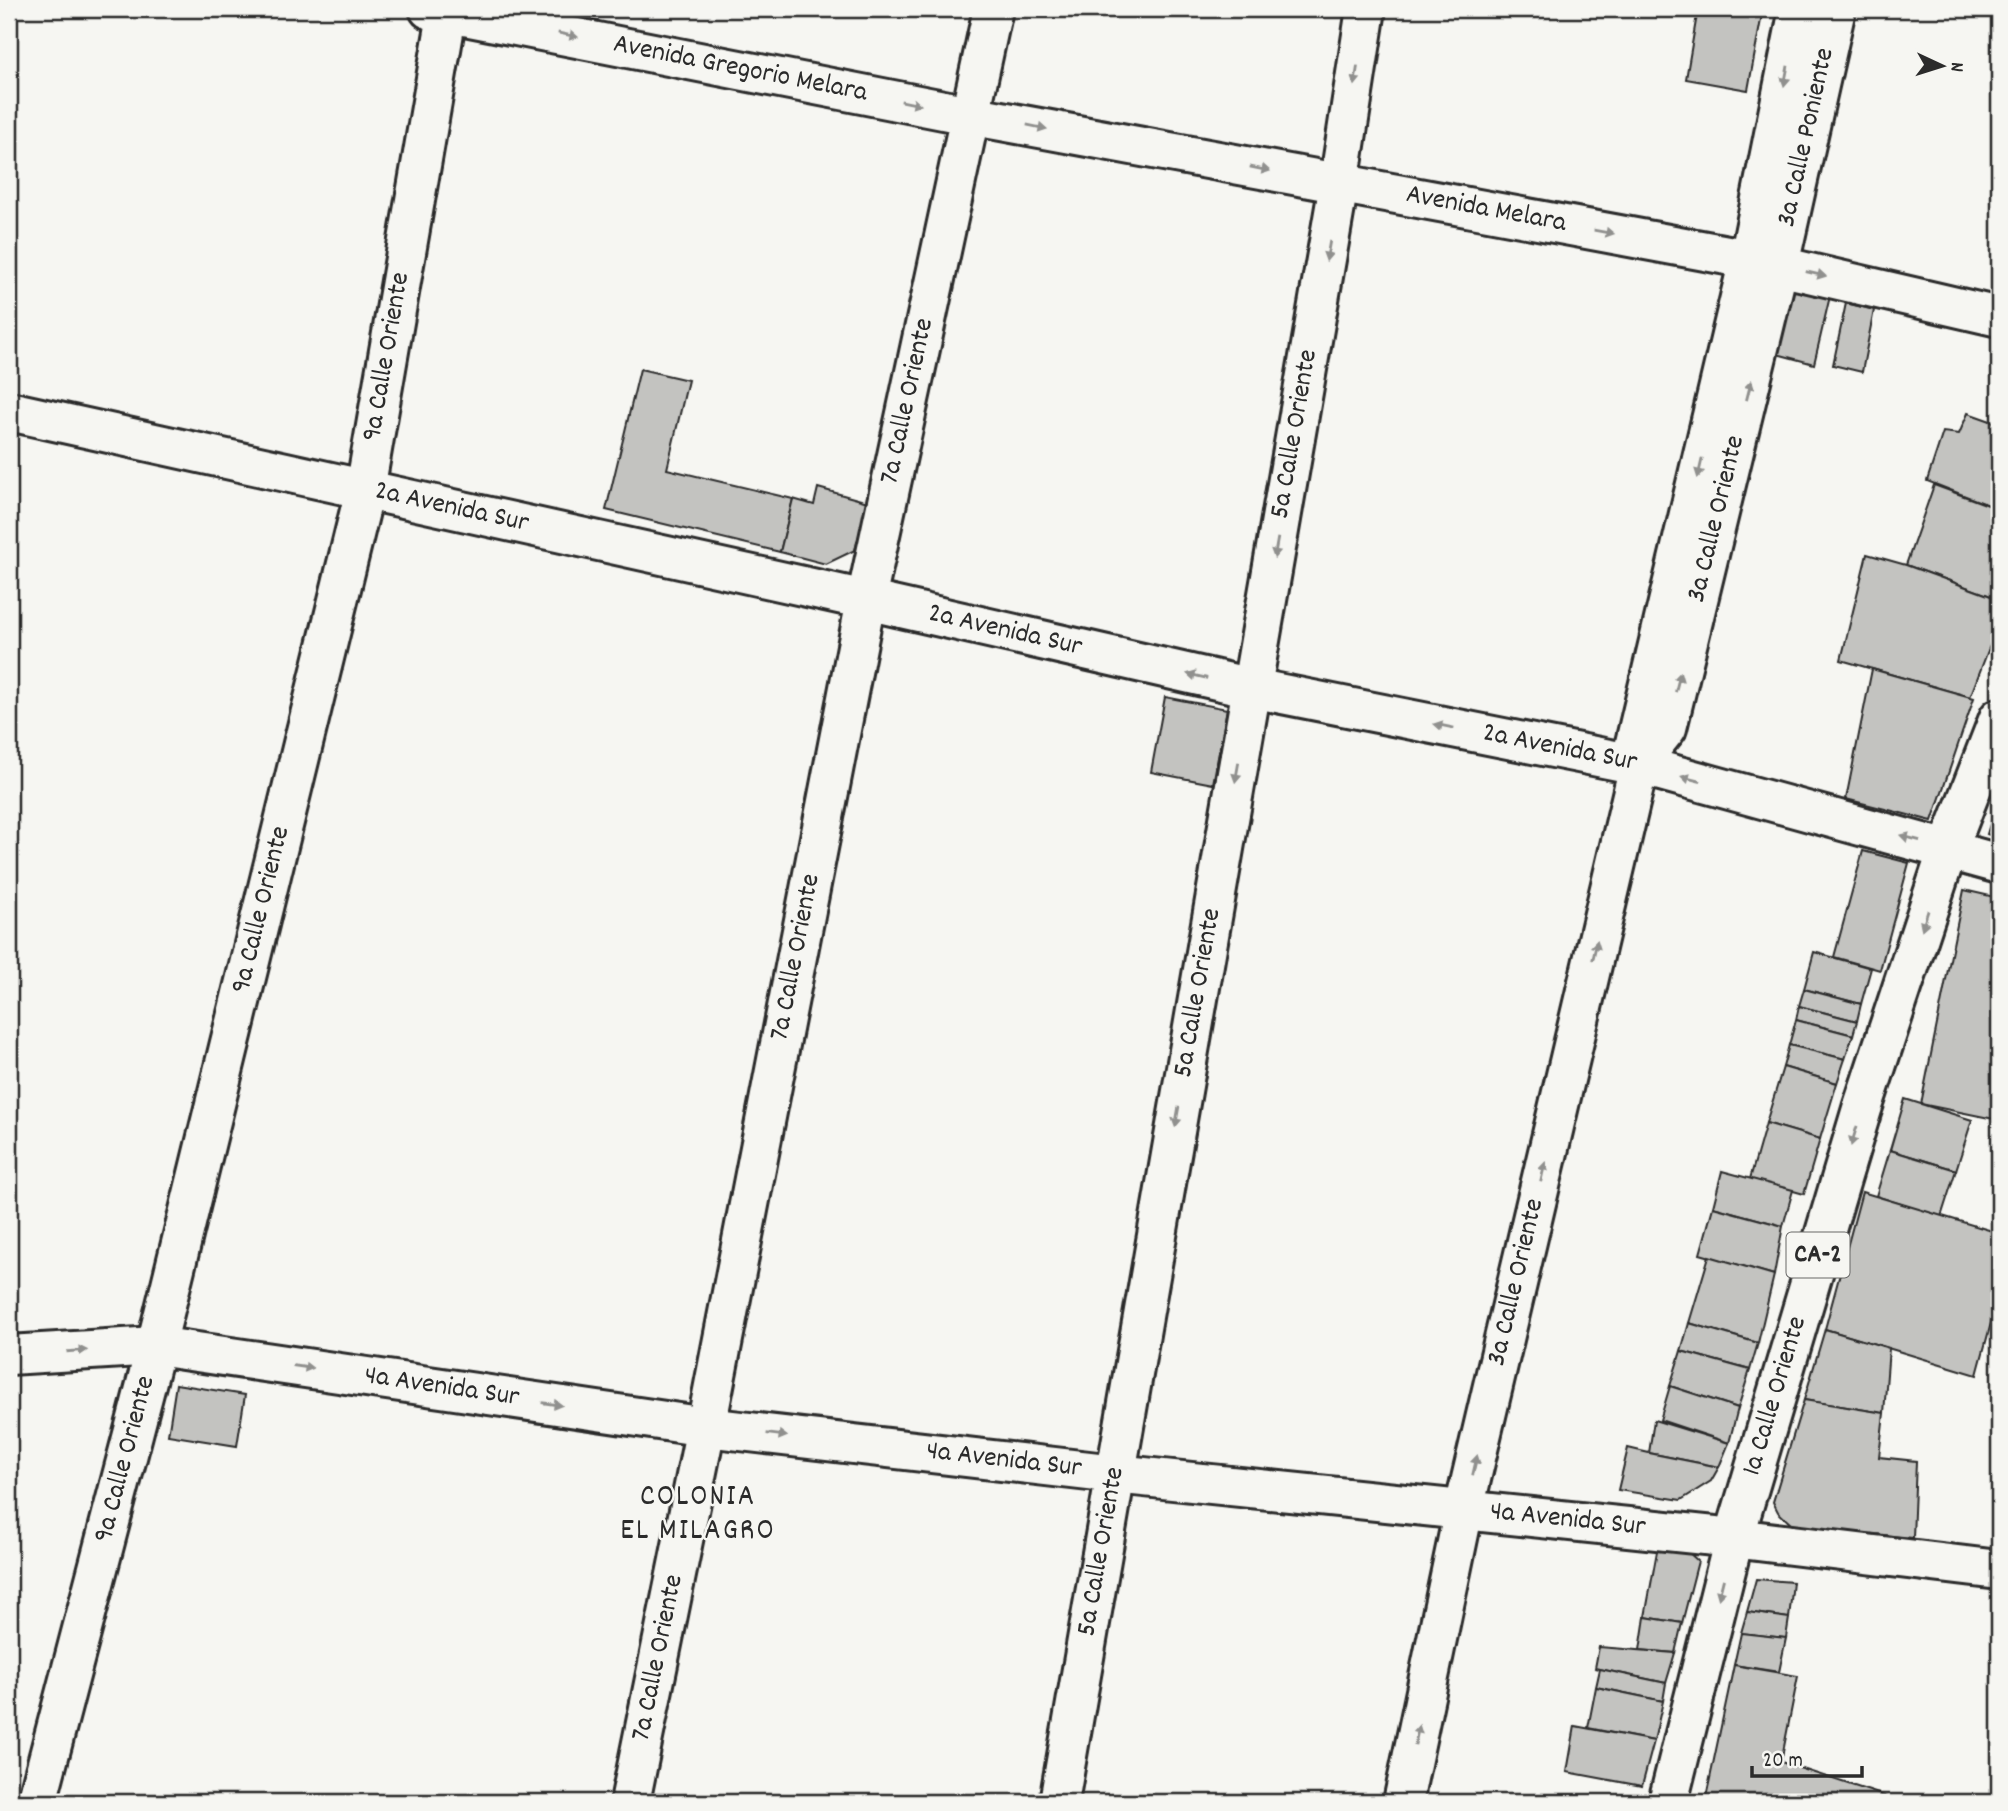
<svg xmlns="http://www.w3.org/2000/svg" width="2008" height="1811" viewBox="0 0 2008 1811" font-family="Dekko,sans-serif">
<style>
.building{fill:#c3c3c0;stroke:#2b2b2b;stroke-width:2}
.lines{fill:none;stroke-linecap:round;stroke-linejoin:round}
.minor-casing{stroke:#2b2b2b;stroke-width:44}
.tertiary-casing{stroke:#2b2b2b;stroke-width:44}
.primary-casing{stroke:#2b2b2b;stroke-width:44}
.minor{stroke:#f6f6f2;stroke-width:38}
.tertiary{stroke:#f6f6f2;stroke-width:38}
.primary{stroke:#f6f6f2;stroke-width:38}
.oneway{fill:#90908e}
.labels{text-anchor:middle;dominant-baseline:central;stroke-width:5;stroke-linejoin:round;paint-order:stroke}
.shield{fill:#f6f6f2;stroke:#686867;stroke-width:2}
.shield-label{font-size:26px;font-weight:bold;fill:#2b2b2b}
.street-label{font-size:28px;fill:#2b2b2b;stroke:#f6f6f2}
.neighbourhood-label{font-size:30px;letter-spacing:2px;fill:#2b2b2b;stroke:#f6f6f2}
</style>
<rect width="100%" height="100%" fill="#f6f6f2"/>
<filter id="ink" filterUnits="userSpaceOnUse"><feTurbulence type="fractalNoise" baseFrequency=".0143" numOctaves="2"/><feDisplacementMap in="SourceGraphic" scale="14" xChannelSelector="R" yChannelSelector="G"/><feConvolveMatrix kernelMatrix="1 2 1 2 8 2 1 2 1" color-interpolation-filters="sRGB"/></filter>
<g filter="url(#ink)">
<g class="building">
<polygon points="1698,9 1763,9 1748,90 1686,79"/>
<polygon points="1790,285 1830,296 1814,364 1777,354"/>
<polygon points="1846,303 1874,310 1862,372 1833,365"/>
<polygon points="640,369 688,380 667,469 793,499 780,552 606,510"/>
<polygon points="1968,413 1999,424 1999,509 1927,481 1943,432 1959,434"/>
<polygon points="1934,485 1999,509 1999,599 1906,565"/>
<polygon points="818,488 868,502 855,550 826,564 780,552 793,499 814,505"/>
<polygon points="1867,554 1906,565 1999,599 1999,622 1970,697 1841,660"/>
<polygon points="1872,669 1974,698 1932,821 1846,799"/>
<polygon points="1165,697 1227,709 1213,784 1151,772"/>
<polygon points="1999,794 1999,838 1987,834"/>
<polygon points="1863,851 1909,863 1880,970 1834,957"/>
<polygon points="1964,890 1999,898 1999,1120 1921,1104"/>
<polygon points="1814,952 1871,968 1861,1004 1804,989"/>
<polygon points="1804,989 1861,1004 1857,1021 1799,1006"/>
<polygon points="1799,1006 1857,1021 1853,1035 1796,1020"/>
<polygon points="1796,1020 1853,1035 1845,1059 1789,1045"/>
<polygon points="1789,1045 1845,1059 1837,1083 1783,1067"/>
<polygon points="1783,1067 1837,1083 1820,1139 1766,1123"/>
<polygon points="1905,1099 1972,1120 1956,1170 1890,1150"/>
<polygon points="1766,1123 1820,1139 1804,1194 1750,1179"/>
<polygon points="1890,1150 1956,1170 1941,1217 1876,1196"/>
<polygon points="1722,1171 1793,1190 1783,1226 1713,1207"/>
<polygon points="1862,1192 1999,1233 1999,1293 1977,1375 1825,1329"/>
<polygon points="1713,1207 1783,1226 1774,1275 1700,1254"/>
<polygon points="1709,1256 1774,1275 1758,1343 1689,1323"/>
<polygon points="1689,1323 1758,1343 1750,1370 1681,1351"/>
<polygon points="1825,1329 1889,1348 1884,1413 1804,1400"/>
<polygon points="1681,1351 1750,1370 1738,1408 1670,1386"/>
<polygon points="176,1384 245,1395 237,1446 168,1435"/>
<polygon points="1670,1386 1738,1408 1729,1443 1660,1420"/>
<polygon points="1804,1400 1884,1413 1879,1457 1916,1461 1913,1538 1793,1526 1778,1512 1773,1502"/>
<polygon points="1654,1420 1729,1443 1719,1467 1649,1453"/>
<polygon points="1628,1448 1649,1453 1719,1467 1711,1481 1681,1500 1618,1490"/>
<polygon points="1658,1546 1688,1552 1698,1561 1682,1623 1645,1617"/>
<polygon points="1756,1579 1793,1582 1789,1618 1747,1612"/>
<polygon points="1747,1612 1789,1618 1786,1638 1741,1633"/>
<polygon points="1645,1617 1682,1623 1675,1653 1640,1650"/>
<polygon points="1741,1633 1786,1638 1779,1672 1734,1665"/>
<polygon points="1599,1647 1675,1653 1666,1683 1595,1668"/>
<polygon points="1734,1665 1798,1676 1781,1762 1903,1802 1705,1802"/>
<polygon points="1600,1669 1666,1683 1663,1701 1596,1687"/>
<polygon points="1596,1687 1663,1701 1654,1741 1588,1728"/>
<polygon points="1575,1726 1654,1741 1642,1786 1567,1772"/>
</g>
<g class="lines">
<g class="minor-casing">
<g id="minor">
<polyline points="1339,184 1366,9"/>
<path id="s1" d="M 1655,743 L 1667,728 L 1779,265 L 1836,9"/>
<path id="s2" d="M 9,1355 L 156,1346 L 706,1427 L 1115,1474 L 1734,1538 L 1999,1570"/>
<path id="s3" d="M 37,1802 L 156,1346 L 365,490"/>
<path id="s4" d="M 630,1802 L 706,1427 L 866,600 L 993,9"/>
<path id="s5" d="M 1403,1802 L 1464,1509 L 1639,765 L 1635,743 L 1749,259 L 1799,9"/>
</g>
</g>
<g class="tertiary-casing">
<g id="tertiary">
<path id="s6" d="M 429,9 L 969,115 L 1749,259 L 1999,317"/>
<path id="s7" d="M 9,411 L 866,600 L 1252,688 L 1639,765 L 1999,864"/>
<path id="s8" d="M 365,490 L 448,9"/>
<path id="s9" d="M 1059,1802 L 1339,184"/>
</g>
</g>
<g class="primary-casing">
<g id="primary">
<path id="s10" d="M 1668,1802 L 1734,1538 L 1862,1109 L 1948,849 L 1999,718"/>
</g>
</g>
<use href="#minor" class="minor"/>
<use href="#tertiary" class="tertiary"/>
<use href="#primary" class="primary"/>
</g>
<defs><path id="oneway-solid" d="M-6-.8H1V-3.2L6.5 0L1 3.2V.8H-6Z" transform="scale(1.75)"/></defs>
<g class="oneway">
<use href="#oneway-solid" transform="translate(568 35) rotate(11)"/>
<use href="#oneway-solid" transform="translate(1356 76) rotate(99)"/>
<use href="#oneway-solid" transform="translate(1786 76) rotate(101)"/>
<use href="#oneway-solid" transform="translate(911 103) rotate(11)"/>
<use href="#oneway-solid" transform="translate(1037 127) rotate(11)"/>
<use href="#oneway-solid" transform="translate(1260 169) rotate(11)"/>
<use href="#oneway-solid" transform="translate(1604 232) rotate(10)"/>
<use href="#oneway-solid" transform="translate(1328 251) rotate(100)"/>
<use href="#oneway-solid" transform="translate(1816 274) rotate(13)"/>
<use href="#oneway-solid" transform="translate(1749 390) rotate(-76)"/>
<use href="#oneway-solid" transform="translate(1700 468) rotate(103)"/>
<use href="#oneway-solid" transform="translate(1276 548) rotate(100)"/>
<use href="#oneway-solid" transform="translate(1197 676) rotate(-167)"/>
<use href="#oneway-solid" transform="translate(1678 682) rotate(-76)"/>
<use href="#oneway-solid" transform="translate(1444 726) rotate(-169)"/>
<use href="#oneway-solid" transform="translate(1237 772) rotate(100)"/>
<use href="#oneway-solid" transform="translate(1691 779) rotate(-165)"/>
<use href="#oneway-solid" transform="translate(1910 838) rotate(-165)"/>
<use href="#oneway-solid" transform="translate(1925 920) rotate(108)"/>
<use href="#oneway-solid" transform="translate(1595 950) rotate(-77)"/>
<use href="#oneway-solid" transform="translate(1177 1117) rotate(100)"/>
<use href="#oneway-solid" transform="translate(1854 1136) rotate(107)"/>
<use href="#oneway-solid" transform="translate(1543 1172) rotate(-77)"/>
<use href="#oneway-solid" transform="translate(77 1351) rotate(-4)"/>
<use href="#oneway-solid" transform="translate(303 1367) rotate(8)"/>
<use href="#oneway-solid" transform="translate(552 1404) rotate(8)"/>
<use href="#oneway-solid" transform="translate(777 1435) rotate(7)"/>
<use href="#oneway-solid" transform="translate(1475 1465) rotate(-77)"/>
<use href="#oneway-solid" transform="translate(1721 1589) rotate(104)"/>
<use href="#oneway-solid" transform="translate(1417 1735) rotate(-78)"/>
</g>
</g>
<g class="labels">
<rect class="shield" x="1786.5" y="1232.5" width="63" height="45" rx="5"/>
<g class="shield-label">
<text x="1818" y="1255">CA-2</text>
</g>
<g class="street-label">
<text stroke="none"><textPath href="#s6" startOffset="317">Avenida Gregorio Melara</textPath></text>
<text stroke="none"><textPath href="#s1" startOffset="626">3a Calle Poniente</textPath></text>
<text stroke="none"><textPath href="#s6" startOffset="1076">Avenida Melara</textPath></text>
<text stroke="none"><textPath href="#s8" startOffset="135">9a Calle Oriente</textPath></text>
<text stroke="none"><textPath href="#s4" startOffset="1428">7a Calle Oriente</textPath></text>
<text stroke="none"><textPath href="#s9" startOffset="1388">5a Calle Oriente</textPath></text>
<text stroke="none"><textPath href="#s7" startOffset="453">2a Avenida Sur</textPath></text>
<text stroke="none"><textPath href="#s1" startOffset="234">3a Calle Oriente</textPath></text>
<text stroke="none"><textPath href="#s7" startOffset="1020">2a Avenida Sur</textPath></text>
<text stroke="none"><textPath href="#s7" startOffset="1587">2a Avenida Sur</textPath></text>
<text stroke="none"><textPath href="#s3" startOffset="920">9a Calle Oriente</textPath></text>
<text stroke="none"><textPath href="#s4" startOffset="861">7a Calle Oriente</textPath></text>
<text stroke="none"><textPath href="#s9" startOffset="821">5a Calle Oriente</textPath></text>
<text stroke="none"><textPath href="#s5" startOffset="532">3a Calle Oriente</textPath></text>
<text stroke="none"><textPath href="#s2" startOffset="436">4a Avenida Sur</textPath></text>
<text stroke="none"><textPath href="#s10" startOffset="420">1a Calle Oriente</textPath></text>
<text stroke="none"><textPath href="#s3" startOffset="354">9a Calle Oriente</textPath></text>
<text stroke="none"><textPath href="#s2" startOffset="1003">4a Avenida Sur</textPath></text>
<text stroke="none"><textPath href="#s2" startOffset="1570">4a Avenida Sur</textPath></text>
<text stroke="none"><textPath href="#s9" startOffset="254">5a Calle Oriente</textPath></text>
<text stroke="none"><textPath href="#s4" startOffset="147">7a Calle Oriente</textPath></text>
</g>
<g class="neighbourhood-label">
<text x="698" y="1498">COLONIA<tspan x="698" dy="34">EL MILAGRO</tspan></text>
</g>
</g>
<rect width="2008" height="1811" fill="none" stroke="#f6f6f2" stroke-width="35"/>
<rect x="18" y="18" width="1973" height="1776" fill="none" stroke="#2b2b2b" stroke-width="2.5" filter="url(#ink)"/>
<g transform="translate(1942 66) rotate(94)" stroke="#f6f6f2" stroke-width="5" paint-order="stroke">
<path d="M0-5L12 26L0 18L-12 26Z" fill="#2b2b2b"/>
<text y="-10" font-size="19" font-weight="bold" text-anchor="middle" fill="#2b2b2b">N</text>
</g>
<path d="M1752 1766v10h110v-10" fill="none" stroke="#2b2b2b" stroke-width="3.5"/>
<text x="1763" y="1766" font-size="21" fill="#2b2b2b" stroke="#f6f6f2" stroke-width="5" paint-order="stroke">20 m</text>
</svg>
